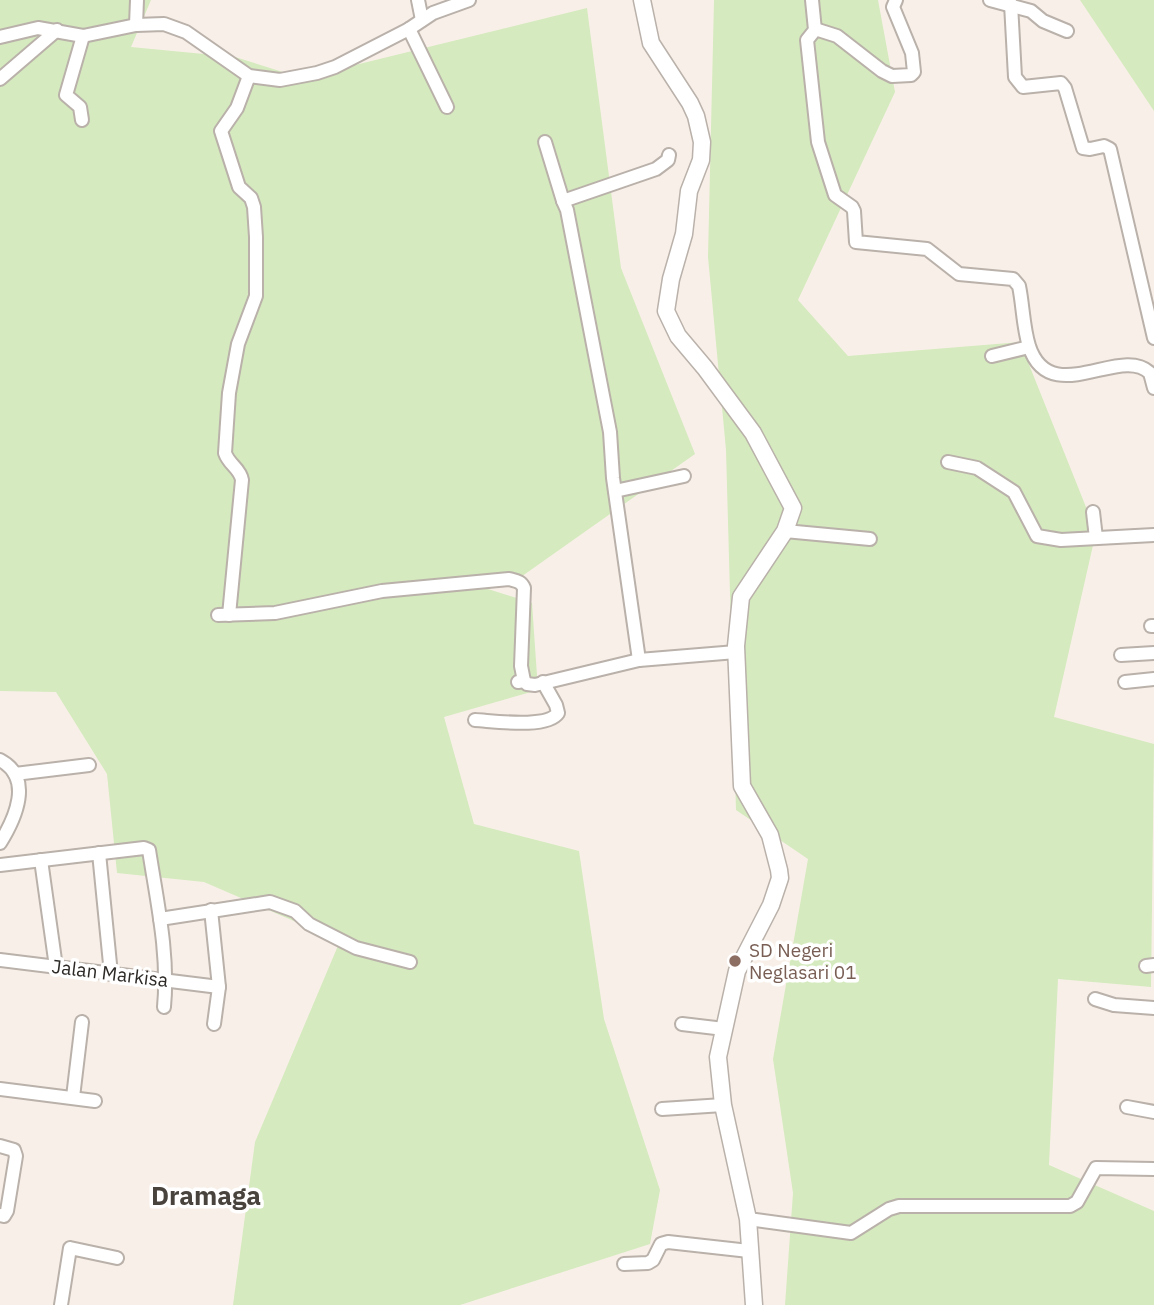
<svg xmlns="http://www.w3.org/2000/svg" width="1154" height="1305" viewBox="0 0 1154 1305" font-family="'IBM Plex Sans',sans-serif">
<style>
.green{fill:#d5eabe}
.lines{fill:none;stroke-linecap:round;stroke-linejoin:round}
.minor-casing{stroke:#b9b1aa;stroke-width:16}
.tertiary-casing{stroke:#b9b1aa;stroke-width:19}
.minor{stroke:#fff;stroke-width:12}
.tertiary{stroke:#fff;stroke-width:16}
.education-dot{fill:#8d6e63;stroke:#fff;stroke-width:2.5}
.labels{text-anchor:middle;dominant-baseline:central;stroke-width:7;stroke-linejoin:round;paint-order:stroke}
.education-label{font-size:19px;fill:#785e54;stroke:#fff;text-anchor:start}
.street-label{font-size:19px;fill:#2c2926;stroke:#fff}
.district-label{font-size:26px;font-weight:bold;fill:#49433d;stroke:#fff}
</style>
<rect width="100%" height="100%" fill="#f8f0e8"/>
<g class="green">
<polygon points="0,0 151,0 131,47 235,57 302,78 587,8 621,268 695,454 518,579 488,589 532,603 538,690 444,717 474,824 579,851 604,1019 660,1190 650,1244 460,1305 233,1305 255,1142 340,941 204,882 117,873 107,774 56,692 0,691"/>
<polygon points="714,0 878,0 895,92 798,300 848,356 1020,342 1096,532 1054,717 1154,744 1151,987 1058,979 1049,1165 1154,1211 1154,1305 785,1305 793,1193 773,1059 808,859 736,810 726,450 708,257"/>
<polygon points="1080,0 1154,0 1154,111"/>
</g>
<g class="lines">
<g class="minor-casing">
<g id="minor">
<polyline points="418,0 422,20"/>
<path d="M 812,0 L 815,30 L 807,40 L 818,142 L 835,195 L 852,207 L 854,211 L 856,242 L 927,249 L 959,274 L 1013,279 L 1019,286 C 1023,305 1023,327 1029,346 C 1050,410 1121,344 1150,373 L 1154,388"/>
<polyline points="990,0 1031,11 1043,21 1067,31"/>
<polyline points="1011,4 1015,77 1023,87 1061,83 1065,88 1083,148 1090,149 1104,146 1110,149 1154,338"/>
<polyline points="136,25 137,0"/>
<polyline points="409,29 447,107"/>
<polyline points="815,29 837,36 882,71 892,76 911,75 914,72 912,53 893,7 896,0"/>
<polyline points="0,37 38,28 83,36 136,25 164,24 186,32 249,76 280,80 317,73 335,67 409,29 433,13 469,0"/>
<polyline points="0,79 57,30"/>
<polyline points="82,120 80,107 66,95 83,36"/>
<polyline points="545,142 563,201"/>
<polyline points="992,356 1029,347"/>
<polyline points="948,462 977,468 1014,492 1037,536 1061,540 1154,535"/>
<polyline points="615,491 684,476"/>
<polyline points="1093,512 1096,538"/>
<polyline points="785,531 870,539"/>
<path d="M 218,615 L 275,613 L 382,591 L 509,579 C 516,581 521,581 524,588 L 521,666 L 524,681"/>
<path d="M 229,615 L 242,480 C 240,468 229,465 225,453 L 229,393 L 238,344 L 256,296 L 256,237 L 254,207 L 251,198 L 239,187 L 221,131 L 237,108 L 249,76"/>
<polyline points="1151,626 1154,626"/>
<polyline points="1121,655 1154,653"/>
<polyline points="639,660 613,478 610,432 567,210 563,201 656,169 668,160 669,155"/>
<polyline points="518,682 524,681 527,684 535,685 639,660 736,652"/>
<polyline points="1125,682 1154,679"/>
<path d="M 475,720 C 494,721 547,729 558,713 L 556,705 L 543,682"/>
<path d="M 0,760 C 34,778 15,819 0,843"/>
<polyline points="15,774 89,765"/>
<polyline points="99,853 111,974"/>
<polyline points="41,860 56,967"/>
<path d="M 0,865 L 144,848 L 149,850 C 157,902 169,954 164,1007"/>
<polyline points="211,910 219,987 214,1024"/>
<polyline points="160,919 270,902 295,911 309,924 356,948 410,962"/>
<polyline points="0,960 219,987"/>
<polyline points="1146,966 1154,965"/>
<polyline points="1095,999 1114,1005 1154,1008"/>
<polyline points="682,1024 724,1029"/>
<polyline points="0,1089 95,1101"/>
<polyline points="73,1097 82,1022"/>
<polyline points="1127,1107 1154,1112"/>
<polyline points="662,1109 723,1105"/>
<polyline points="0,1146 14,1150 16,1156 7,1211 4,1216 0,1215"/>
<polyline points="748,1219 851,1233 889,1209 899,1206 1070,1206 1077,1202 1096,1168 1154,1169"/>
<polyline points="624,1264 648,1263 653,1260 661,1244 668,1242 749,1251"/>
<polyline points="61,1305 70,1248 117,1258"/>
</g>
</g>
<g class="tertiary-casing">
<polyline id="tertiary" points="642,0 651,43 690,103 696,116 702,142 701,160 689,191 684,234 671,279 666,311 678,336 705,368 753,433 793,508 785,531 741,597 736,646 742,786 770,835 779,870 780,878 771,905 737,971 718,1057 723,1105 748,1219 754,1305"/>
</g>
<use href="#minor" class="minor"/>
<use href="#tertiary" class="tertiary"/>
</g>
<circle class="education-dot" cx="735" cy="961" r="7"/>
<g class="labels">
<g class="education-label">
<text x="749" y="950">SD Negeri<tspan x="749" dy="22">Neglasari 01</tspan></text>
</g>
<g class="street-label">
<text transform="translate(110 973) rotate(7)">Jalan Markisa</text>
</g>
<g class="district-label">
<text x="206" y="1195">Dramaga</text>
</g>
</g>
</svg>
